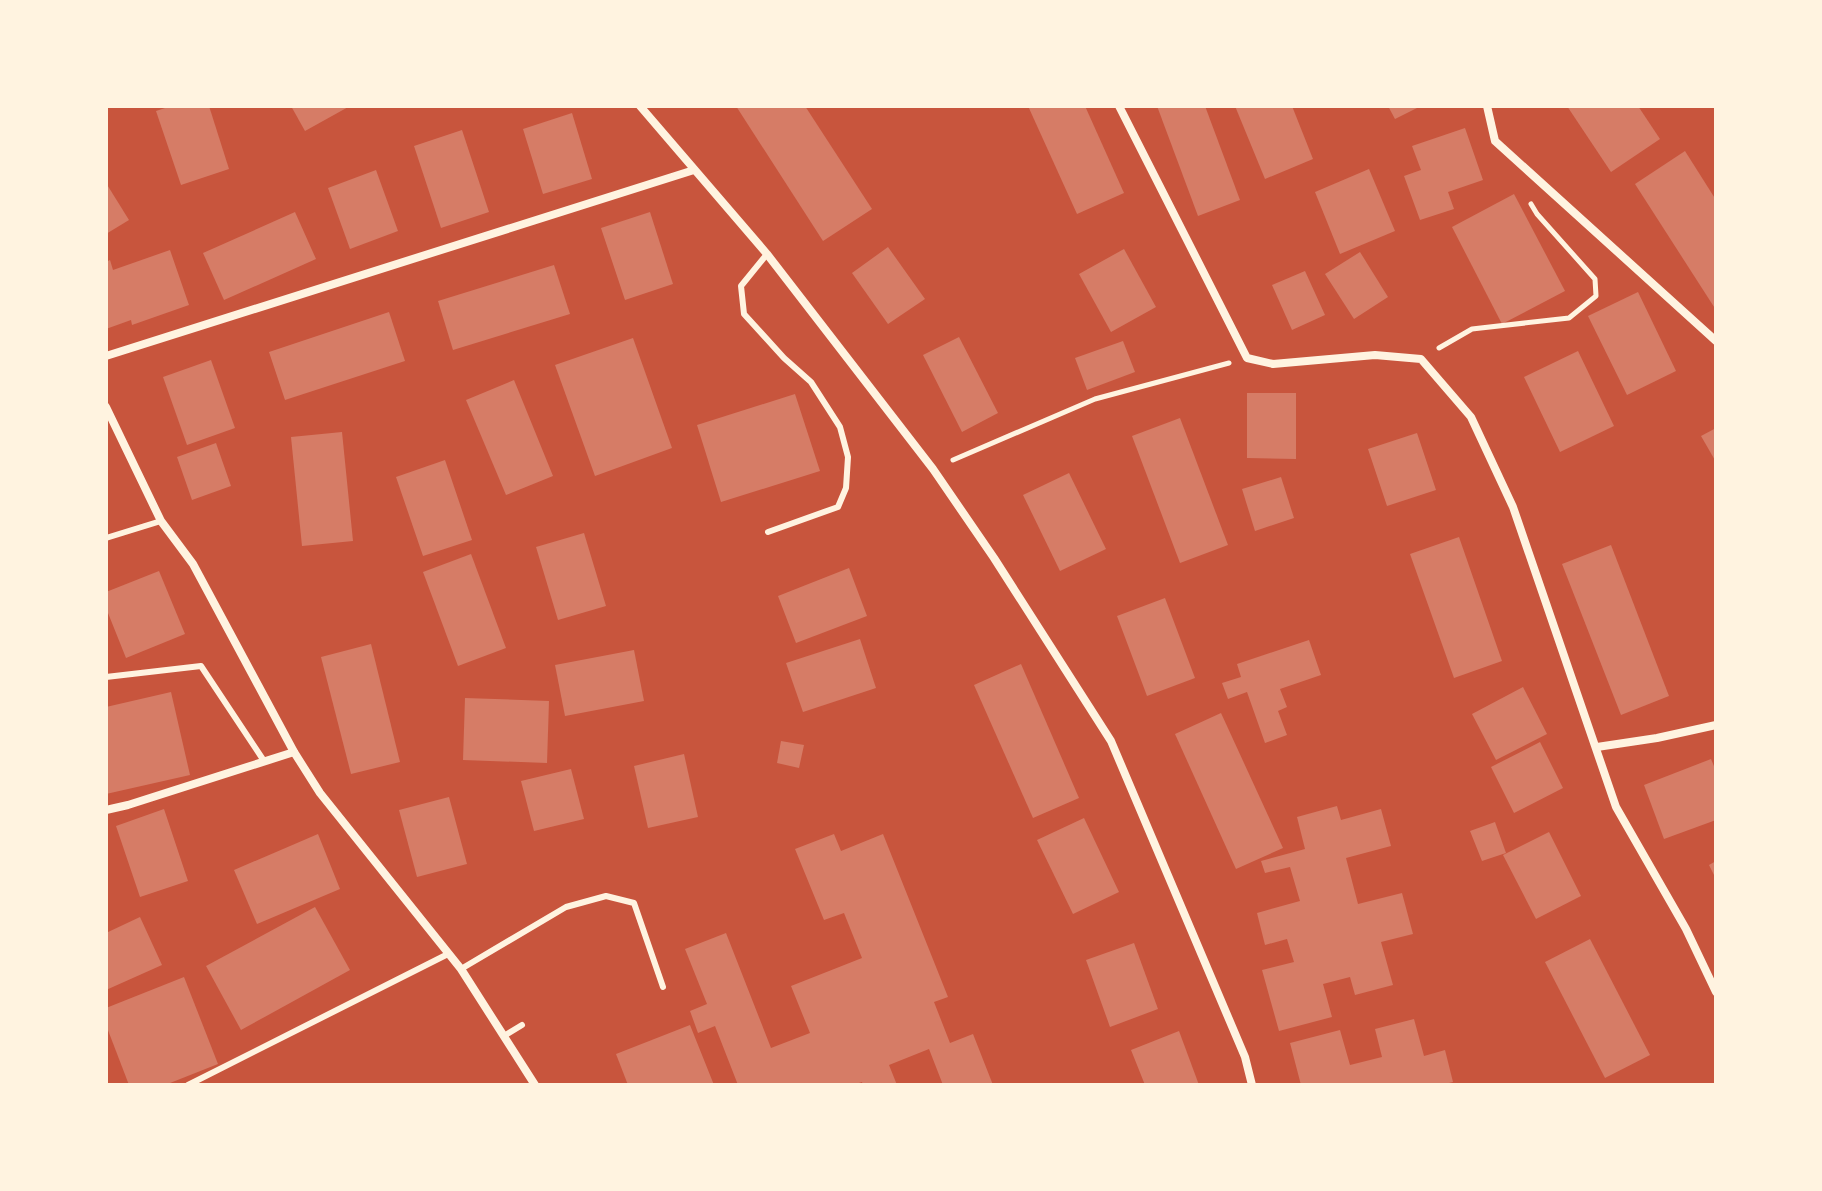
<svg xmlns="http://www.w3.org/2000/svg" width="1822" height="1191" viewBox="0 0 1822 1191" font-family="'IBM Plex Sans',sans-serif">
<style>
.building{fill:#d67c66}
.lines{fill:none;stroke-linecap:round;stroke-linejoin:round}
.path{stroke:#fff3e0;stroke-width:5}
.service{stroke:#fff3e0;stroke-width:6}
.minor{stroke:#fff3e0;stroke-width:8}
</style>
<rect width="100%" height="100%" fill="#c8553d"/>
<g class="building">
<polygon points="171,106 209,106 229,169 181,185 156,111"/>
<polygon points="291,106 350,106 305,131"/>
<polygon points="736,106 805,106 872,209 823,241"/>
<polygon points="1028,106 1085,106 1124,193 1077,214"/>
<polygon points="1157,106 1205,106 1240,200 1198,216"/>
<polygon points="1235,106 1292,106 1313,159 1265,179"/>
<polygon points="1388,106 1421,106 1395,119"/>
<polygon points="1567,106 1638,106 1660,139 1611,172"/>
<polygon points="572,113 592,179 543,194 523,129"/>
<polygon points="1465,128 1483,180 1448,192 1454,209 1420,220 1404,176 1421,170 1412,146"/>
<polygon points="462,130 489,212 441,228 414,146"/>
<polygon points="1685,151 1716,200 1716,310 1635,184"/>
<polygon points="1369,169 1395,231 1340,254 1315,192"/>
<polygon points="376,170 398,231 350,249 328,188"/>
<polygon points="106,183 129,220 106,234"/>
<polygon points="1514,194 1565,291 1502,324 1452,227"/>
<polygon points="295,212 316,259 224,300 203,253"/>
<polygon points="650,212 673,284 625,300 601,228"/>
<polygon points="888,247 925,299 888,324 852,273"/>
<polygon points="1124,249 1156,307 1111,332 1079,274"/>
<polygon points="170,250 189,305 132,325 131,320 106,329 106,262 110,260 113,270"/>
<polygon points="1360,252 1388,297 1354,319 1325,274"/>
<polygon points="554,265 570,314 453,350 438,301"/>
<polygon points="1305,271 1325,315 1292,330 1272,285"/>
<polygon points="1638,292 1676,371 1627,395 1588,316"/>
<polygon points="389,312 405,361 285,400 269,352"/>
<polygon points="959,337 998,413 962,432 923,355"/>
<polygon points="633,338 672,448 595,476 555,365"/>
<polygon points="1123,341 1135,372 1087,390 1075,358"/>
<polygon points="1578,351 1614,426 1560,452 1524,377"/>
<polygon points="211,360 235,428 187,445 163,377"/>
<polygon points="514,380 553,476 506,495 466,400"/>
<polygon points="1247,393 1296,393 1296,459 1247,458"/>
<polygon points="795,394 820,471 721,502 697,425"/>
<polygon points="1180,418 1228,545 1180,563 1132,436"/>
<polygon points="1716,428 1716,462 1701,436"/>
<polygon points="342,432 353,541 302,546 291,437"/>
<polygon points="1417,433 1436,490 1387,506 1368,449"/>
<polygon points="216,443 231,486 192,500 177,457"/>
<polygon points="445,460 472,540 423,556 396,477"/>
<polygon points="1069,473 1106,549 1060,571 1023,495"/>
<polygon points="1281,477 1294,518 1255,531 1242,489"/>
<polygon points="584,533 606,606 558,620 536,547"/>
<polygon points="1459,537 1502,661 1454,678 1410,554"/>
<polygon points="1611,545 1669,696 1621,715 1562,564"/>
<polygon points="471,554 506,648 458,666 423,572"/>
<polygon points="849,568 867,616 796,643 778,596"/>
<polygon points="159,571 185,634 126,658 106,608 106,592"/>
<polygon points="1165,598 1195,678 1147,696 1117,616"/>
<polygon points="860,639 876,688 803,712 786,663"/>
<polygon points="1309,640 1321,675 1280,689 1287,707 1278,711 1287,735 1265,743 1247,692 1228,699 1222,683 1241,677 1237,664"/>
<polygon points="371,644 400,762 351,774 321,657"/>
<polygon points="634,650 644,701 565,716 555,665"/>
<polygon points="1021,664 1079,798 1033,818 974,685"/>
<polygon points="1523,687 1547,734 1496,760 1472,714"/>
<polygon points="171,692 190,775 106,794 106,707"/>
<polygon points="465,698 549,701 547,763 463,760"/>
<polygon points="1221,713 1283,848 1236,869 1175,734"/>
<polygon points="781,741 804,745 799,768 777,763"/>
<polygon points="1540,742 1563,788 1514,813 1491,767"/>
<polygon points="684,754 698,817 648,828 634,766"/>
<polygon points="1711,759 1716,771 1716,820 1664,839 1644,785"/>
<polygon points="571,769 584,819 534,831 521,781"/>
<polygon points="449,797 467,864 417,877 399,810"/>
<polygon points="1337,806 1341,820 1381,809 1391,846 1346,858 1358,904 1402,893 1413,934 1381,942 1393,985 1355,995 1350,977 1323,984 1332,1017 1279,1031 1262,970 1294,962 1287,939 1265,945 1257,913 1300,901 1290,867 1265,873 1261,861 1305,849 1297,817"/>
<polygon points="164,809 188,881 140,897 116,826"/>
<polygon points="1084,818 1119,892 1073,914 1037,840"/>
<polygon points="1495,822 1506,853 1482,861 1470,831"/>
<polygon points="1549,832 1581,896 1536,919 1503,855"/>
<polygon points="318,834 340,889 257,924 234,870"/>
<polygon points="834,834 841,851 883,834 948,997 934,1002 950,1043 973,1034 993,1085 943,1085 929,1049 889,1065 897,1085 863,1085 862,1082 853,1085 738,1085 715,1026 698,1033 690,1011 707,1004 685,949 726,933 771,1048 810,1033 791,986 862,958 844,913 824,920 795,849"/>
<polygon points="1716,861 1716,879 1709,865"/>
<polygon points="315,907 350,970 241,1030 206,966"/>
<polygon points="140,917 162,965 106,990 106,933"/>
<polygon points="1590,939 1650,1055 1605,1078 1545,962"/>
<polygon points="1134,943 1158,1009 1110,1027 1086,960"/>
<polygon points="184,977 218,1064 165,1085 129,1085 106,1025 106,1008"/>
<polygon points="1414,1019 1424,1056 1445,1050 1453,1082 1441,1085 1301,1085 1290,1043 1340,1030 1350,1065 1382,1057 1375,1029"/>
<polygon points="690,1025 714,1085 628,1085 616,1054"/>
<polygon points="1179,1031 1199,1085 1145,1085 1131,1050"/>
</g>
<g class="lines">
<g class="path">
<polyline points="1439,348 1472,329 1569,318 1596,296 1595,279 1537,214 1531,204"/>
<polyline points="953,460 1095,399 1229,363"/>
</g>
<g class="service">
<polyline points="767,254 741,286 744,314 784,358 811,382 840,427 848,457 846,488 838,507 768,532"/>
<polyline points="106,538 161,521"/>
<polyline points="106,677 201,666 264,761"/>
<polyline points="461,969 566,907 606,896 634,903 663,987"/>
<polyline points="504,1036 522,1025"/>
<polyline points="188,1085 448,954"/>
</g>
<g class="minor">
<polyline points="640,106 767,254 933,469 994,558 1111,741 1245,1057 1252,1085"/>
<polyline points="1119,106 1247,358 1273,364 1375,355 1421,359 1471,417 1513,507 1616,807 1686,929 1716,992"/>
<polyline points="1487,106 1495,141 1716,341"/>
<polyline points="106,356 694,170"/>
<polyline points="106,407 161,521 193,564 294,752 320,793 461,969 535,1085"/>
<polyline points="1597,747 1657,738 1716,725"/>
<polyline points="106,810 128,805 294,752"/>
</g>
</g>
<rect width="1822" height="1191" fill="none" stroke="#fff3e0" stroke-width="216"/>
</svg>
